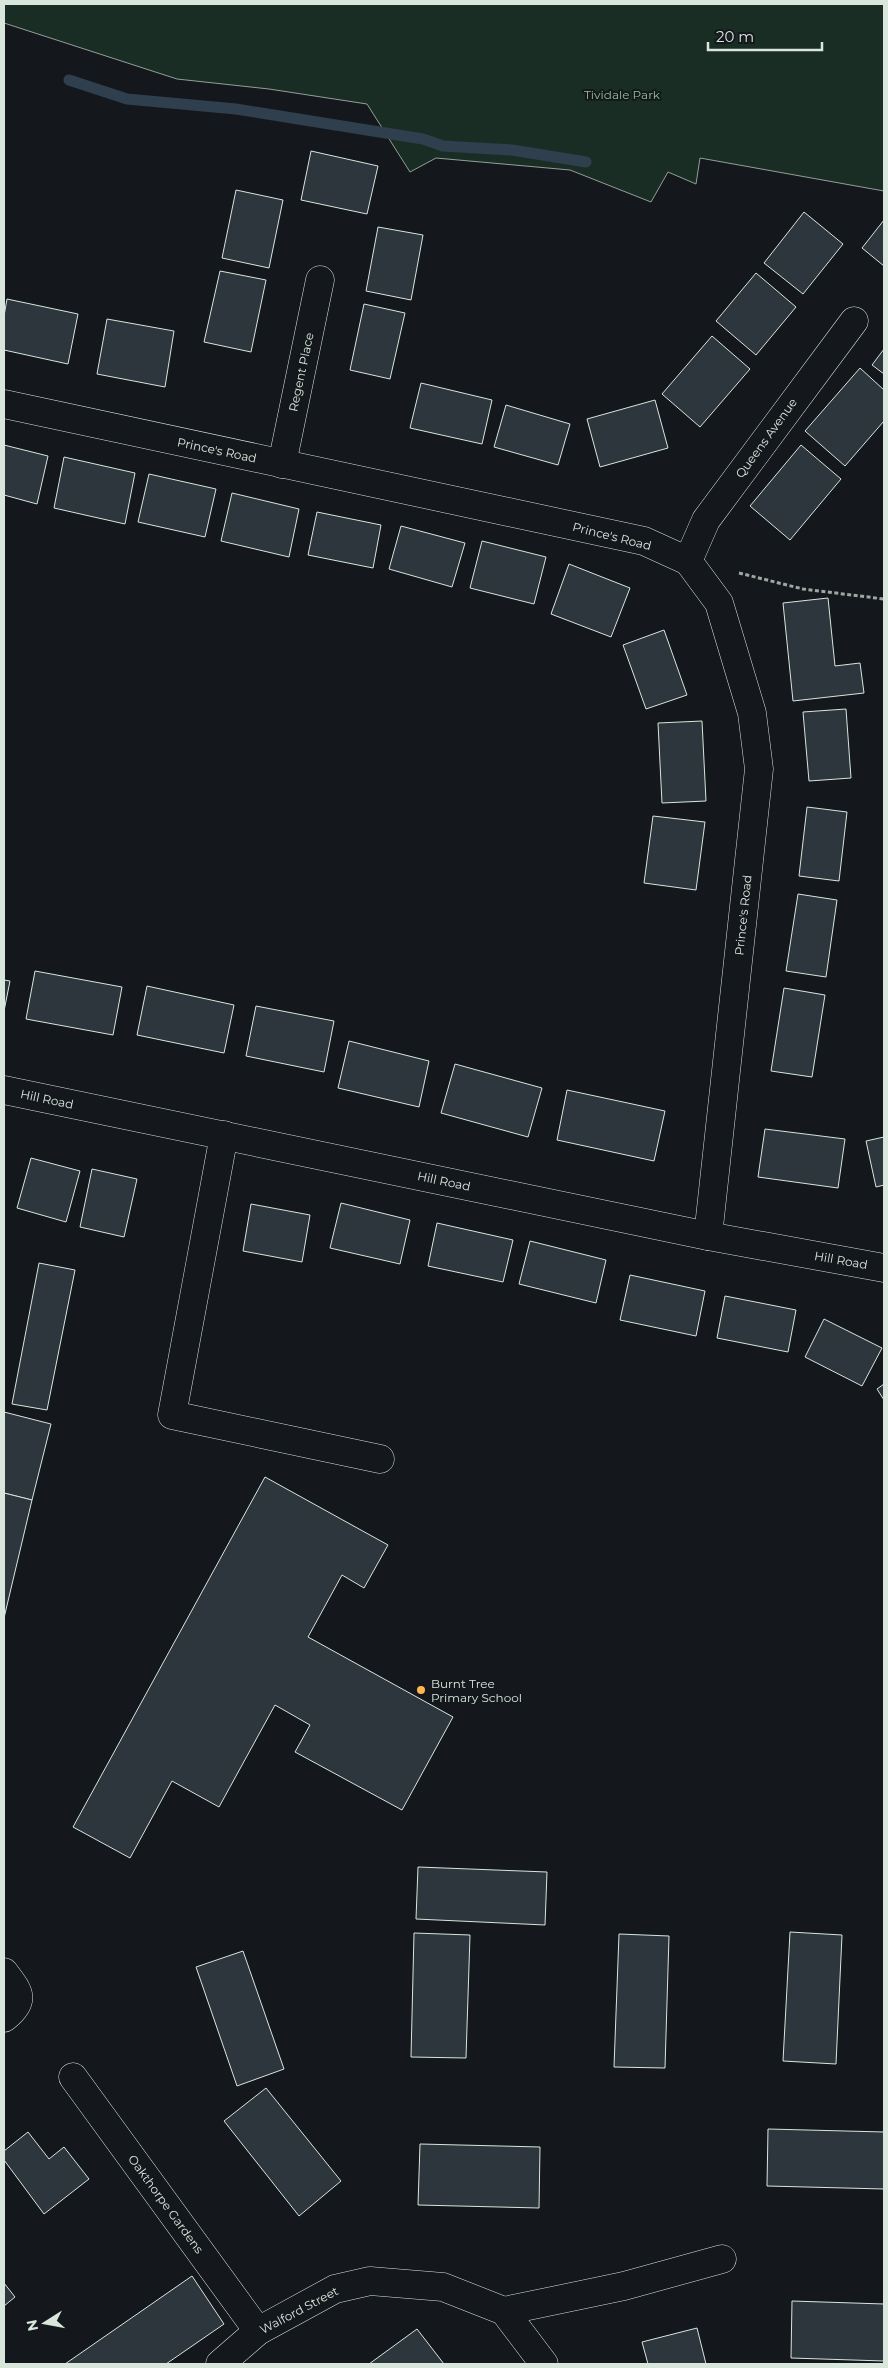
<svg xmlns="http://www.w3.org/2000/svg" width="888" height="2368" viewBox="0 0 888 2368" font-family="Montserrat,sans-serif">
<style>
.green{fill:#1a2d24;stroke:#939e99}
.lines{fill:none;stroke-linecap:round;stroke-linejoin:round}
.stream{stroke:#2f3f4d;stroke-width:11}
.building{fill:#2c363c;stroke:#d8e6dc}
.minor-casing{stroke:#d8e6dc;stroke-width:29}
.path{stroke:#9da8a2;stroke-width:3;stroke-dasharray:4 2.5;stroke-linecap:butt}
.minor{stroke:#14181c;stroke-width:28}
.poi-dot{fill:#ffb74d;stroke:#14181c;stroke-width:2}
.labels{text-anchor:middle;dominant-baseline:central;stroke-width:4;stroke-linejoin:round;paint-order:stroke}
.park-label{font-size:12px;fill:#8ac095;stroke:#14181c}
.street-label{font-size:12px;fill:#d8e6dc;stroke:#14181c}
.poi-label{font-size:12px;fill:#d8e6dc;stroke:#14181c;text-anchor:start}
</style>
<rect width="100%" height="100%" fill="#14181c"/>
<polygon class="green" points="4,4 884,4 884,191 700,158 696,184 668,172 651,202 570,170 436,158 410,172 367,104 269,89 177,79 4,23"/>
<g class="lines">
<polyline class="stream" points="69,80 127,99 236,109 423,139 443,146 512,150 586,162"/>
</g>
<g class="building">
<polygon points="311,151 378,166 367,214 301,200"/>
<polygon points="236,190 283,200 269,268 222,258"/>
<polygon points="804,212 843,244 803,294 764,263"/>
<polygon points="884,220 884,266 862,248"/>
<polygon points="378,227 423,235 411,300 366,291"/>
<polygon points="220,271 266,280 251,352 204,342"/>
<polygon points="756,273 796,307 756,355 716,321"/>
<polygon points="7,299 78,314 68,364 4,350 4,316"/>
<polygon points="364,304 405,313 390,379 350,370"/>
<polygon points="107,319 174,331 165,387 97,374"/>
<polygon points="712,336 750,369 700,427 662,394"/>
<polygon points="884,349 884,374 872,365"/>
<polygon points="860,368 884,390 884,421 845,466 805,431"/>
<polygon points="421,383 492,400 482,444 410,428"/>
<polygon points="655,400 668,448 600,467 587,419"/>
<polygon points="506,405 570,424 558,465 494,447"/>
<polygon points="4,445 48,456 37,504 4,495"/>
<polygon points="801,445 841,479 790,540 750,506"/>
<polygon points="64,457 135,473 125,524 54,508"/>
<polygon points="149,474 216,489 205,537 138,522"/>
<polygon points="232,493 299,509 289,557 221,541"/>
<polygon points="317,512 381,525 373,568 308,555"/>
<polygon points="401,526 465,543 452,587 389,569"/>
<polygon points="482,541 546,557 534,604 470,588"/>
<polygon points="569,564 630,588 611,637 551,614"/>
<polygon points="828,598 835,666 860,663 864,693 793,701 783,603"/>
<polygon points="664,630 687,695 646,709 623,645"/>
<polygon points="846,709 851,778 809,781 803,712"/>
<polygon points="702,721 706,801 662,803 658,723"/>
<polygon points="807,807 847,812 839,881 799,876"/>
<polygon points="653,816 705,822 696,890 644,883"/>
<polygon points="798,894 837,900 826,977 786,971"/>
<polygon points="35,971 122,987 113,1035 26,1019"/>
<polygon points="4,980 10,981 4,1011"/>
<polygon points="147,986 234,1005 224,1053 137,1035"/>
<polygon points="784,988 825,995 812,1077 771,1071"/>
<polygon points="256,1006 334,1021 324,1072 246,1056"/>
<polygon points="349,1041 429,1061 419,1107 338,1088"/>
<polygon points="455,1064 542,1088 528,1137 441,1113"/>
<polygon points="567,1090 665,1111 654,1161 557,1140"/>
<polygon points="765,1129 845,1139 838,1188 758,1177"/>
<polygon points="884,1137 884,1185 876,1187 866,1141"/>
<polygon points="31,1158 80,1171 66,1222 17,1208"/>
<polygon points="92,1169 137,1179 124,1237 80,1227"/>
<polygon points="341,1203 410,1220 400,1264 330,1248"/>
<polygon points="251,1204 310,1215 302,1262 243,1251"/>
<polygon points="437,1223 513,1240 503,1282 428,1266"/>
<polygon points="530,1241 606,1260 596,1303 519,1284"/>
<polygon points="39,1263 75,1270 47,1410 12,1404"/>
<polygon points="630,1275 705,1291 696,1336 620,1320"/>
<polygon points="725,1296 796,1310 788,1352 717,1338"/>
<polygon points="824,1319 882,1348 862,1386 805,1357"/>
<polygon points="884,1384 884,1400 877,1389"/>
<polygon points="4,1412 51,1424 32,1500 4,1493"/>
<polygon points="265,1477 388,1545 364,1588 342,1575 308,1637 453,1717 402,1810 295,1752 310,1725 275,1705 219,1807 172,1781 130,1858 73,1827"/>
<polygon points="4,1493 32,1500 4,1618"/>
<polygon points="418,1867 547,1872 545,1925 416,1919"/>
<polygon points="790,1932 842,1935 836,2064 783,2061"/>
<polygon points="414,1933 470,1935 466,2058 411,2057"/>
<polygon points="619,1934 669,1936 665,2068 614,2067"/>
<polygon points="243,1951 284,2069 237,2086 196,1967"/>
<polygon points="266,2088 341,2181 299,2216 224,2121"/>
<polygon points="768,2129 884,2132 884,2189 767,2186"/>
<polygon points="28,2132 49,2159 64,2147 89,2179 44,2214 4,2160 4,2151"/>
<polygon points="420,2144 540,2147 539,2208 418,2205"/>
<polygon points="192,2276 224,2324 166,2364 65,2364"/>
<polygon points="4,2283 15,2297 4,2306"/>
<polygon points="792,2301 884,2304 884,2361 791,2358"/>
<polygon points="697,2328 706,2364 648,2364 642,2342"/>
<polygon points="417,2329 444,2364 369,2364"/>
</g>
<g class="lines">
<g class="minor-casing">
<g id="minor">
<polyline points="4,404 644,541 688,561 719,603 752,713 759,769 708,1236"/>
<polyline points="282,464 320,280"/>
<polyline points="688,561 706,520 854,321"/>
<polyline points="4,1090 708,1236 884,1268"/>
<polyline points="224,1135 172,1415 380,1459"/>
<path d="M 4,1972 C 19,1992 27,2000 4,2018"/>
<polyline points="73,2077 258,2331"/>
<polyline points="504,2311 624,2286 722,2259"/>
<polyline points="220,2364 258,2331 335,2289 370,2281 443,2287 504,2311 544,2364"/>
</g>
</g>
<polyline class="path" points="739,573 803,589 884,599"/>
<use href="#minor" class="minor"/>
</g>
<circle class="poi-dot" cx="421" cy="1690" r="5"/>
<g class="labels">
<g class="park-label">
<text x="622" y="94">Tividale Park</text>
</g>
<g class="street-label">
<text transform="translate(301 372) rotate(-78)">Regent Place</text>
<text transform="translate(766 438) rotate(-54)">Queens Avenue</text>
<text transform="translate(217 450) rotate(12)">Prince's Road</text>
<text transform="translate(612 536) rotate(14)">Prince's Road</text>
<text transform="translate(743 915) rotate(-84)">Prince's Road</text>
<text transform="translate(47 1099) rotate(12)">Hill Road</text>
<text transform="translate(444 1181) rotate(12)">Hill Road</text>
<text transform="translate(841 1260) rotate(10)">Hill Road</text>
<text transform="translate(166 2204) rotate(54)">Oakthorpe Gardens</text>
<text transform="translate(299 2310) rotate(-28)">Walford Street</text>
</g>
<g class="poi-label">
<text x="431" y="1683">Burnt Tree<tspan x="431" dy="14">Primary School</tspan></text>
</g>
</g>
<rect width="888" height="2368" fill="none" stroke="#d8e6dc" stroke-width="10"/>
<g transform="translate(45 2323) rotate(259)" stroke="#14181c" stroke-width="4" paint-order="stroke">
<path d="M0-4L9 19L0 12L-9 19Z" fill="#d8e6dc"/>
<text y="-8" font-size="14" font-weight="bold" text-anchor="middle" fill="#d8e6dc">N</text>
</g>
<path d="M708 42v8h114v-8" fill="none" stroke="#d8e6dc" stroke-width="2.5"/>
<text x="716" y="42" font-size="15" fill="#d8e6dc" stroke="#14181c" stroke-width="4" paint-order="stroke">20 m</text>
</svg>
